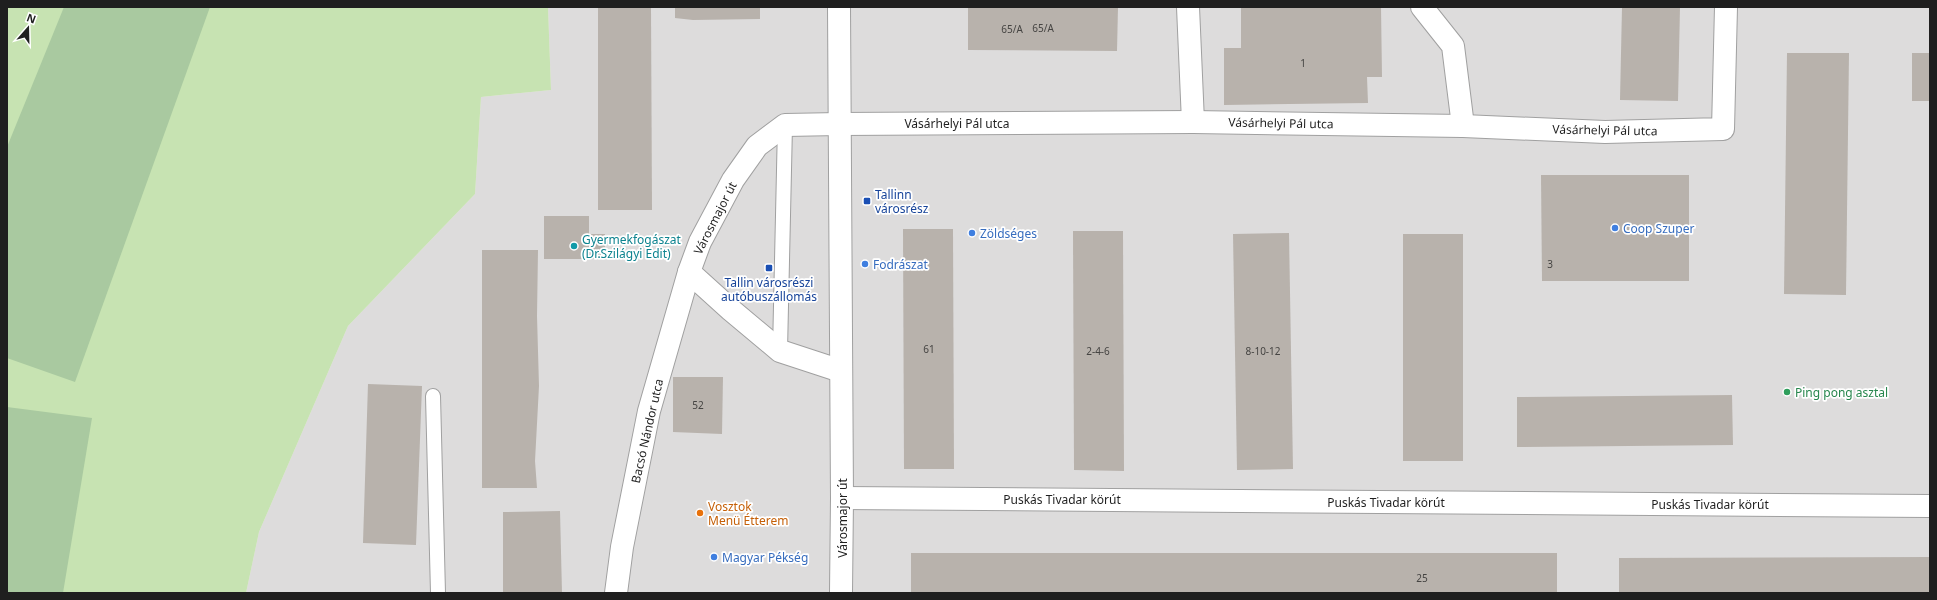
<svg xmlns="http://www.w3.org/2000/svg" width="1937" height="600" viewBox="0 0 1937 600" font-family="'Noto Sans',sans-serif">
<style>
.residential{fill:#dddcdc}
.grass{fill:#c7e3b2}
.forest{fill:#a9c9a0}
.building{fill:#b8b2ac}
.lines{fill:none;stroke-linecap:round;stroke-linejoin:round}
.lane-casing{stroke:#a0a0a0;stroke-width:16}
.street-casing{stroke:#a0a0a0;stroke-width:24}
.lane{stroke:#fff;stroke-width:14}
.street{stroke:#fff;stroke-width:22}
.transit-dot{fill:#1a4fb4;stroke:#fff;stroke-width:1.5}
.shop-dot{fill:#3f7fe0;stroke:#fff;stroke-width:1.5}
.culture-dot{fill:#0f9aa8;stroke:#fff;stroke-width:1.5}
.leisure-dot{fill:#2e9e5b;stroke:#fff;stroke-width:1.5}
.food-dot{fill:#e8710a;stroke:#fff;stroke-width:1.5}
.labels{text-anchor:middle;dominant-baseline:central;stroke-width:3.5;stroke-linejoin:round;paint-order:stroke}
.number-label{font-size:10px;fill:#454442}
.street-label{font-size:12px;fill:#1f1f1f;stroke:#fff}
.transit-label{font-size:12px;fill:#164399;stroke:#fff;text-anchor:start}
.shop-label{font-size:12px;fill:#366cbe;stroke:#fff;text-anchor:start}
.culture-label{font-size:12px;fill:#0d838f;stroke:#fff;text-anchor:start}
.leisure-label{font-size:12px;fill:#27864d;stroke:#fff;text-anchor:start}
.food-label{font-size:12px;fill:#c56008;stroke:#fff;text-anchor:start}
</style>
<rect width="100%" height="100%" fill="#efece6"/>
<polygon class="residential" points="548,7 1930,7 1930,593 246,593 259,532 348,326 475,194 481,97 551,90"/>
<polygon class="grass" points="7,7 548,7 551,90 481,97 475,194 348,326 259,532 246,593 7,593"/>
<g class="forest">
<polygon points="64,7 210,7 75,382 7,358 7,147"/>
<polygon points="7,407 92,418 63,593 7,593"/>
</g>
<g class="building">
<polygon points="598,7 651,7 652,210 598,210"/>
<polygon points="675,7 760,7 760,19 693,20 675,18"/>
<polygon points="968,7 1118,7 1117,51 968,50"/>
<polygon points="1241,7 1381,7 1382,77 1367,77 1368,103 1224,105 1224,48 1241,48"/>
<polygon points="1622,7 1680,7 1678,101 1620,100"/>
<polygon points="1787,53 1849,53 1846,295 1784,294"/>
<rect x="1912" y="53" width="18" height="48"/>
<polygon points="1541,175 1689,175 1689,281 1542,281"/>
<polygon points="544,216 589,216 589,234 605,234 605,259 544,259"/>
<polygon points="903,229 953,229 954,469 904,469"/>
<polygon points="1073,231 1123,231 1124,471 1074,470"/>
<polygon points="1289,233 1293,469 1237,470 1233,234"/>
<rect x="1403" y="234" width="60" height="227"/>
<polygon points="482,250 538,250 537,316 539,386 535,461 537,488 482,488"/>
<polygon points="673,377 723,377 722,434 673,432"/>
<polygon points="368,384 422,386 416,545 363,543"/>
<polygon points="1732,395 1733,445 1517,447 1517,397"/>
<polygon points="560,511 562,593 503,593 503,512"/>
<rect x="911" y="553" width="646" height="40"/>
<polygon points="1930,557 1930,593 1619,593 1619,558"/>
</g>
<g class="lines">
<g class="lane-casing">
<g id="lane">
<polyline points="780,351 785,125"/>
<polyline points="433,396 438,593"/>
</g>
</g>
<g class="street-casing">
<g id="street">
<polyline points="839,7 842,498 841,593"/>
<polyline points="1188,7 1193,122"/>
<polyline points="1422,7 1453,46 1463,126"/>
<polyline points="689,272 731,310 780,351 841,371"/>
<polyline points="842,498 1930,506"/>
<polyline points="616,593 622,547 649,411 689,272 700,242 733,180 757,146 785,125 839,124 1193,122 1463,126 1605,132 1723,129 1726,7"/>
</g>
</g>
<use href="#lane" class="lane"/>
<use href="#street" class="street"/>
</g>
<g class="transit-dot">
<rect x="863" y="197" width="8" height="8" rx="2"/>
<rect x="765" y="264" width="8" height="8" rx="2"/>
</g>
<g class="shop-dot">
<circle cx="1615" cy="228" r="4"/>
<circle cx="972" cy="233" r="4"/>
<circle cx="865" cy="264" r="4"/>
<circle cx="714" cy="557" r="4"/>
</g>
<circle class="culture-dot" cx="574" cy="246" r="4"/>
<circle class="leisure-dot" cx="1787" cy="392" r="4"/>
<circle class="food-dot" cx="700" cy="513" r="4"/>
<g class="labels">
<g class="number-label">
<text x="1043" y="28">65/A</text>
<text x="1012" y="29">65/A</text>
<text x="1303" y="63">1</text>
<text x="1550" y="264">3</text>
<text x="929" y="349">61</text>
<text x="1098" y="351">2-4-6</text>
<text x="1263" y="351">8-10-12</text>
<text x="698" y="405">52</text>
<text x="1422" y="578">25</text>
</g>
<g class="street-label">
<text x="957" y="123">Vásárhelyi Pál utca</text>
<text transform="translate(1281 123) rotate(1)">Vásárhelyi Pál utca</text>
<text transform="translate(1605 130) rotate(1)">Vásárhelyi Pál utca</text>
<text transform="translate(715 218) rotate(-63)">Városmajor út</text>
<text transform="translate(647 431) rotate(-77)">Bacsó Nándor utca</text>
<text x="1062" y="499">Puskás Tivadar körút</text>
<text x="1386" y="502">Puskás Tivadar körút</text>
<text x="1710" y="504">Puskás Tivadar körút</text>
<text transform="translate(842 518) rotate(-90)">Városmajor út</text>
</g>
<g class="transit-label">
<text x="875" y="194">Tallinn<tspan x="875" dy="14">városrész</tspan></text>
<text x="769" y="282" text-anchor="middle">Tallin városrészi<tspan x="769" dy="14">autóbuszállomás</tspan></text>
</g>
<g class="shop-label">
<text x="1623" y="228">Coop Szuper</text>
<text x="980" y="233">Zöldséges</text>
<text x="873" y="264">Fodrászat</text>
<text x="722" y="557">Magyar Pékség</text>
</g>
<g class="culture-label">
<text x="582" y="239">Gyermekfogászat<tspan x="582" dy="14">(Dr.Szilágyi Edit)</tspan></text>
</g>
<g class="leisure-label">
<text x="1795" y="392">Ping pong asztal</text>
</g>
<g class="food-label">
<text x="708" y="506">Vosztok<tspan x="708" dy="14">Menü Étterem</tspan></text>
</g>
</g>
<rect width="1937" height="600" fill="none" stroke="#1f1f1f" stroke-width="16"/>
<g transform="translate(28 28) rotate(20)" stroke="#ffffff" stroke-width="3" paint-order="stroke">
<path d="M0-3L7 15L0 10L-7 15Z" fill="#1f1f1f"/>
<text y="-6" font-size="11" font-weight="bold" text-anchor="middle" fill="#1f1f1f">N</text>
</g>
</svg>
